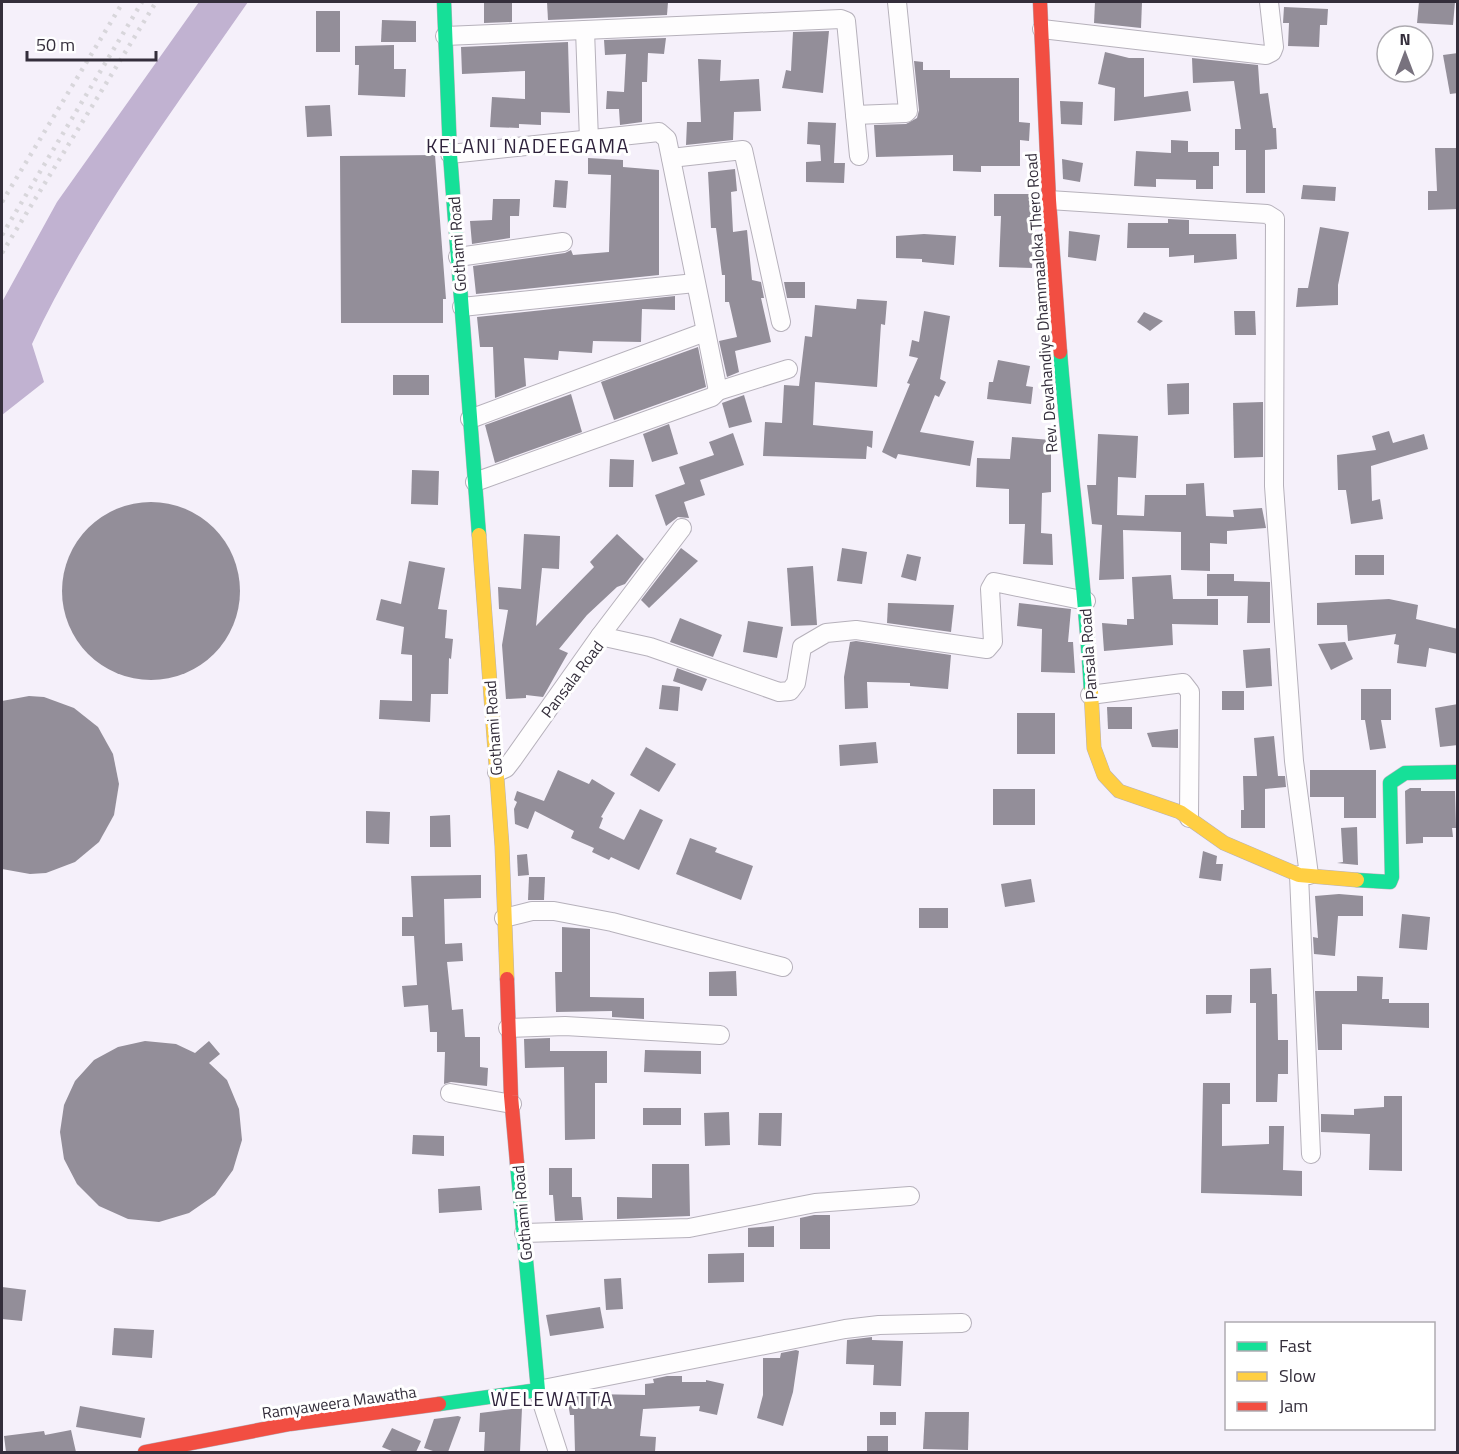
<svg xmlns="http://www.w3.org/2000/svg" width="1459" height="1454" viewBox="0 0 1459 1454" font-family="'Titillium Web',sans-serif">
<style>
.water{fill:#c1b2d1}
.building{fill:#938e99}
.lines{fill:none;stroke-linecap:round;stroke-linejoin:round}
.street-casing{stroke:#b6b1bb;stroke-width:20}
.fast-casing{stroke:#b6b1bb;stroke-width:15}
.slow-casing{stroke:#b6b1bb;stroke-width:15}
.jam-casing{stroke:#b6b1bb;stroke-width:15}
.street{stroke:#fefdfe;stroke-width:18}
.fast{stroke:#16e098;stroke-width:14}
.slow{stroke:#ffcf43;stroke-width:14}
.jam{stroke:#f24e42;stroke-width:14}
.rail{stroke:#d8d6db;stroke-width:4.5;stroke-dasharray:3 6;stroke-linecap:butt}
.labels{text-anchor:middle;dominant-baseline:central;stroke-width:6;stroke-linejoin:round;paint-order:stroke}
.street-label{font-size:16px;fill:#342e3b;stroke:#fff}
.quarter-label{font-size:20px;letter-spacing:1.5px;fill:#2f233c;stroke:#fff}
</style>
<rect width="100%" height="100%" fill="#f5f0fa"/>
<path class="water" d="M 199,2 L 248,2 C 172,112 89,222 32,344 L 44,382 L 2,415 L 2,302 L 57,202 Z"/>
<g class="building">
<polygon points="484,2 512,2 512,22 484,23"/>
<polygon points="547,2 668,2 667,15 548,20"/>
<polygon points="1095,2 1142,2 1141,28 1094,23"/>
<polygon points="1419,2 1455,2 1453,25 1417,23"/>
<polygon points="1284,7 1328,9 1327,25 1320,25 1319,47 1288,46 1289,23 1283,23"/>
<rect x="316" y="11" width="24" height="41"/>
<polygon points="382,20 416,21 416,42 381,42"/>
<polygon points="829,31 823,93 782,88 786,70 791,71 793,32"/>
<polygon points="666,38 664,54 648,53 647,82 642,82 642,122 620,125 619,109 606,109 607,91 624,92 626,54 605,55 604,40"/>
<polygon points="568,42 570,113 541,112 541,125 519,124 519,128 490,127 492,97 525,99 525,71 462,74 461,47"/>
<polygon points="394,45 394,69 406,69 405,97 358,95 359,65 355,65 355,46"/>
<polygon points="1105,52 1129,58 1144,58 1144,97 1188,91 1191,111 1114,121 1115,88 1098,84"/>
<polygon points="1458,53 1458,93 1450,94 1443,55"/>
<polygon points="1192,58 1258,65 1260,94 1268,93 1273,128 1276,128 1277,149 1265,150 1265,193 1246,193 1246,150 1235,150 1235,129 1241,129 1234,81 1193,83"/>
<polygon points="698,59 721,60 720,81 759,79 761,111 734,112 733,140 686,145 687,122 701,122"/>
<polygon points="914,61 923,62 923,70 950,70 950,78 1019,78 1019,122 1030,123 1029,141 1020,140 1020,166 981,166 981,172 953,171 953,155 876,157 874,125 906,124 917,118 919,110"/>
<polygon points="1060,101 1083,102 1082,125 1061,124"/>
<polygon points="330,105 332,136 307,137 305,106"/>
<polygon points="808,122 836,123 834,163 845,163 844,183 806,182 806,162 821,161 820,145 807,144"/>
<polygon points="1171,140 1188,141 1188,152 1219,152 1219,166 1213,166 1213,189 1196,189 1196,180 1156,179 1156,187 1134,186 1136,151 1171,153"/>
<polygon points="1435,148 1458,148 1458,209 1428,210 1428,191 1437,191"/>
<polygon points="435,155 446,299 443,299 443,323 341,323 340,156"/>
<polygon points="588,158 623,160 623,167 659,170 659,275 476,294 473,266 565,253 571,250 573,255 609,252 611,175 588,174"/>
<polygon points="1062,159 1083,163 1080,182 1063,179"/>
<polygon points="735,169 737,191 731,192 733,232 747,230 752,280 761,282 764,298 761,298 771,342 735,351 739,372 727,377 719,341 737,337 729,302 725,302 725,275 722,275 716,228 711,228 708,172"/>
<polygon points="555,180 568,181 566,208 553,207"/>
<polygon points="1303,185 1336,187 1335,201 1301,199"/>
<polygon points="994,194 1034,194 1032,268 999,267 1001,216 994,216"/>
<polygon points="493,199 520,199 519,216 510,216 510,238 472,244 470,221 492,220"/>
<polygon points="1168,219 1189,220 1189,234 1236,234 1237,259 1194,263 1194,255 1169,257 1169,248 1127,248 1128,223 1168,223"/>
<polygon points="1320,227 1349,232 1338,285 1338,305 1296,307 1298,288 1308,288"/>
<polygon points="1069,231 1100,235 1096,261 1068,257"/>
<polygon points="924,234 956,236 954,265 922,262 922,259 896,258 896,236"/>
<polygon points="784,282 805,282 805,298 787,298"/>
<polygon points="675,296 675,310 642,309 641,342 593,341 592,353 559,351 558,360 524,358 526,386 495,398 493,347 480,347 477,317"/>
<polygon points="857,299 887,301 885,325 881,324 877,387 815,382 813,425 873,431 872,448 867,446 866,459 763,456 765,422 782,423 784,385 799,386 805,336 812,337 815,305 856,309"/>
<polygon points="924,311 950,316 940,379 946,382 939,397 935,395 920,432 974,441 970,466 898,454 896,459 882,452 910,384 907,383 918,358 909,356 912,340 919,342"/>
<polygon points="1234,311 1255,311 1256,335 1235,335"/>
<polygon points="1144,312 1163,321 1150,331 1137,322"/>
<polygon points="698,347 706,387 614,420 601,382"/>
<polygon points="998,360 1030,366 1026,386 1033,387 1031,404 987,399 989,382 993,382"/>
<rect x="393" y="375" width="36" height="20"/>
<polygon points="1189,383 1189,414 1168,415 1167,384"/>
<polygon points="571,394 582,432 495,463 485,425"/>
<polygon points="744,395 752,422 729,428 722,403"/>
<polygon points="1263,402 1263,457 1234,458 1233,403"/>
<polygon points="669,424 678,454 652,462 643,434"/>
<polygon points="1389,431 1393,443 1424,434 1428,449 1371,466 1372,501 1380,499 1383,519 1351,524 1346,490 1338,490 1337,455 1376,450 1372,436"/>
<polygon points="733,433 744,465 700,480 705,495 684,502 689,518 678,517 666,526 655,495 685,484 679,467 714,455 709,442"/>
<polygon points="1098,434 1138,436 1136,478 1118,477 1117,515 1144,516 1145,495 1186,495 1186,484 1204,483 1206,516 1234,517 1233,510 1262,508 1266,528 1227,531 1227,544 1210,543 1210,571 1181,570 1181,532 1123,530 1124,579 1099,580 1102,525 1092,524 1087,485 1096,485"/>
<polygon points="1012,437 1051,440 1051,492 1042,493 1041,533 1052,534 1053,565 1023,564 1025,524 1009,524 1009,489 976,487 977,458 1010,459"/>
<polygon points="610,459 634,460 633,487 609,487"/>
<polygon points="412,470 439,471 438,505 411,504"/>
<circle cx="151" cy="591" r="89"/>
<polygon points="524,534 560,536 559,569 542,568 536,626 594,567 590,562 617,534 644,559 625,584 617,587 587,615 559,649 568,653 543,697 526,695 526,698 506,699 502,645 508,610 499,609 498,587 521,589"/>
<polygon points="681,548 698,561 649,608 641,600"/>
<polygon points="842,548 867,552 862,584 837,581"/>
<polygon points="907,554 921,557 916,581 901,577"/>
<rect x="1355" y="555" width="29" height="20"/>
<polygon points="409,561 445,568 438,609 447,610 445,638 453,639 451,659 449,658 448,694 431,694 430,722 379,719 380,700 412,701 412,655 401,654 404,627 376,620 381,599 401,604"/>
<polygon points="813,566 817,625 791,626 787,568"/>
<polygon points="1207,574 1234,574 1234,581 1270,582 1270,623 1247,623 1248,596 1207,596"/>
<polygon points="1171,575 1173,599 1218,599 1218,625 1172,624 1173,645 1104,651 1102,623 1127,625 1127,619 1134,619 1132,577"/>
<polygon points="1389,599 1418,605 1416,619 1458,629 1458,654 1429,648 1426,667 1397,663 1399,645 1394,644 1396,634 1348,641 1347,625 1317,625 1317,603"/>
<polygon points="888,603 954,605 951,632 887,623"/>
<polygon points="1019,603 1071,609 1068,642 1073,642 1075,673 1041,672 1042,629 1017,626"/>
<polygon points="680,618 722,635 713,657 670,642"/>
<polygon points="748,621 783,627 777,658 743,652"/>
<polygon points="856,641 951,655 948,689 910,686 910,683 867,682 868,708 845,709 844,677 850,642"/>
<polygon points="1345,642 1353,659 1331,670 1318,644"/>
<polygon points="1270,648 1272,686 1246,688 1243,650"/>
<polygon points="677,668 707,679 702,691 673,681"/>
<polygon points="662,685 680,687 678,711 659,709"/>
<polygon points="1361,689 1391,689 1391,720 1381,720 1386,748 1370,750 1365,720 1361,720"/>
<rect x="1222" y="691" width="22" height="19"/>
<polygon points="29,696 44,697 74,708 98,727 113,754 119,784 114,815 99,842 75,862 46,873 30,874 2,869 2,701"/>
<polygon points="1458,704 1458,745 1440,747 1435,708"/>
<polygon points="1107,707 1132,707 1132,729 1108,729"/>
<rect x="1017" y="713" width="38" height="41"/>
<polygon points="1178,729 1178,748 1152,747 1147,733"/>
<polygon points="1274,736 1278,776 1285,776 1286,787 1265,789 1265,828 1241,828 1241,810 1244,810 1243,776 1257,776 1254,738"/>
<polygon points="876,742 878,763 840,766 839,745"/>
<polygon points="646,747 676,764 659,792 630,775"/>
<polygon points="558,770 589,784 592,779 615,793 601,817 603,818 599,828 624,840 640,809 663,820 639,870 611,857 609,860 592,852 594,848 571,838 574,831 535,811 528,829 515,824 514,809 517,802 514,800 517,791 544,801"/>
<polygon points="1310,770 1376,770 1376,818 1344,818 1344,797 1310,797"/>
<polygon points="1410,788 1421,788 1421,791 1455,791 1456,828 1452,828 1453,837 1423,837 1423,843 1406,844 1405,791"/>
<rect x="993" y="789" width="42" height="36"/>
<polygon points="366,811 390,812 389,844 366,843"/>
<polygon points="450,815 451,847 430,847 430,816"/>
<polygon points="1357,827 1358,865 1337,863 1343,862 1341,828"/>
<polygon points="690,838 717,848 715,852 753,866 741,900 676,874"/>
<polygon points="1203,851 1217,856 1216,864 1223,864 1221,881 1199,878"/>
<polygon points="527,854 529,875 518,876 517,855"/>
<polygon points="481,875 481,898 444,899 445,944 462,943 463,961 447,962 452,1010 463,1009 465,1037 480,1037 480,1067 488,1068 487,1086 451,1082 444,1084 445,1052 437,1052 437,1032 430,1032 428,1005 404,1007 402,986 417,985 414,936 402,936 402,917 413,917 411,876"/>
<polygon points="529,877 545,877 544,900 528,900"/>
<polygon points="1031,879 1035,902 1005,907 1001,884"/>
<polygon points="1339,894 1363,896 1363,916 1338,916 1335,956 1314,954 1313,937 1318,938 1315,896"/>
<rect x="919" y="908" width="29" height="20"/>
<polygon points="1402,914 1430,917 1427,950 1399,948"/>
<polygon points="562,927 590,929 590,997 644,998 644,1019 612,1017 612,1011 556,1012 555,972 562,972"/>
<polygon points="1271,968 1272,994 1277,994 1278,1040 1288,1040 1288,1074 1278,1074 1277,1102 1256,1102 1256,1003 1250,1003 1250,969"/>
<polygon points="736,971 737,996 709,996 709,972"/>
<polygon points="1357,976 1383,977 1382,999 1389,999 1389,1003 1429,1003 1429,1028 1342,1024 1342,1050 1318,1050 1315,991 1357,991"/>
<polygon points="1206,995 1232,995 1231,1013 1206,1014"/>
<polygon points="550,1038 550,1051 607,1051 607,1083 595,1083 595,1139 565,1140 564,1067 525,1068 524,1039"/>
<polygon points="145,1041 176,1044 195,1053 209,1041 220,1054 209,1063 227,1080 239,1109 242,1140 233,1170 215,1195 189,1213 159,1222 128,1219 99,1206 77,1184 64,1159 60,1132 64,1105 75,1081 94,1060 118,1047"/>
<polygon points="645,1050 701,1051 701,1074 644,1072"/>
<polygon points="1203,1083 1230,1083 1230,1104 1222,1104 1222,1146 1269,1144 1269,1126 1284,1126 1283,1170 1302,1171 1302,1196 1201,1193"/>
<polygon points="1384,1096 1402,1096 1402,1171 1369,1170 1370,1134 1321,1132 1321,1114 1354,1115 1354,1109 1384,1107"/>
<rect x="643" y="1108" width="38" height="17"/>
<polygon points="729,1112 730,1145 705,1146 704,1113"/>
<polygon points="759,1113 782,1113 781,1146 758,1145"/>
<polygon points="413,1135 444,1136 444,1156 412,1154"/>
<polygon points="652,1164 689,1164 690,1216 617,1219 617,1197 652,1198"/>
<polygon points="549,1168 572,1168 572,1197 581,1197 583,1220 555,1221 553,1195 549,1195"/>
<polygon points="480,1186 482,1210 439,1213 438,1189"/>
<polygon points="814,1215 830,1215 830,1249 800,1249 800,1218"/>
<polygon points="774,1226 774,1247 748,1247 748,1228"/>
<polygon points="744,1253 744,1282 708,1283 708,1254"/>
<polygon points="621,1278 623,1309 606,1310 604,1279"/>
<polygon points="2,1287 26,1290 22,1321 2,1319"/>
<polygon points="600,1307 604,1328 550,1336 546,1315"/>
<polygon points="114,1328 154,1330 152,1358 112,1355"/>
<polygon points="872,1337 872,1340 903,1341 901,1386 873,1385 874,1365 846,1364 847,1340"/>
<polygon points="796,1350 799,1351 793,1392 783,1426 757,1418 763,1395 763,1358 780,1358 781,1353"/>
<polygon points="667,1376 682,1376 682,1382 706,1382 706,1380 724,1384 717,1415 699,1411 700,1406 643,1409 640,1436 656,1437 655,1452 575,1452 574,1415 570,1415 567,1396 589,1391 590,1394 645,1395 645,1384 654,1383 653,1379"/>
<polygon points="80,1406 145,1418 141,1438 76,1427"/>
<polygon points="519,1408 522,1408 520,1452 484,1452 485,1432 479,1432 480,1413"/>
<rect x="880" y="1412" width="16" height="13"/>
<polygon points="925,1412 969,1412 968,1450 923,1449"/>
<polygon points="458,1416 461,1417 448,1452 436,1452 424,1448 434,1419"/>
<polygon points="392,1428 421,1441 416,1452 394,1452 382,1447"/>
<polygon points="71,1430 76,1452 6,1452 4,1436 44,1431 45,1435"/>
<rect x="867" y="1436" width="21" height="15"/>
</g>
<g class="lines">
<g class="street-casing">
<g id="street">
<polyline points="1042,29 1266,55 1272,52 1274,47 1269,2"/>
<polyline points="585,30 589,140"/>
<polyline points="445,36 841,19 846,21 859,156"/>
<polyline points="855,115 906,113 908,111 897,2"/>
<polyline points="450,154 659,132 667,139 718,391 712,397 475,482"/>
<polyline points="671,158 743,150 781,322"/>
<polyline points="1049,200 1267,214 1275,219 1274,486 1294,761 1309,875"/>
<polyline points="458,257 563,242"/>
<polyline points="462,307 695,283"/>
<polyline points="718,391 788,369"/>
<polyline points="470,419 705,332"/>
<polyline points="600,636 682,528"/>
<polyline points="1090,695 1183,683 1190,692 1189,818"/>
<polyline points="497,772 506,768 513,759 600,636 650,647 779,692 790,691 796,683 802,647 826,633 856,630 987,649 993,642 990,589 994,582 1086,601"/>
<polyline points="1299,875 1311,1154"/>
<polyline points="504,918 532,911 554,911 612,922 783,967"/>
<polyline points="508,1028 565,1026 720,1035"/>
<polyline points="450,1093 512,1104"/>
<polyline points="524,1233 689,1228 815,1203 910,1196"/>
<polyline points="558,1452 538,1390 845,1329 879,1325 962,1323"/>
</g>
</g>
<g class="fast-casing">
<g id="fast">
<polyline points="444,2 450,154 479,535"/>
<path d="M 1060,352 C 1069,466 1085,578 1091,691"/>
<polyline points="1357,880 1390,882 1392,877 1390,783 1405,773 1458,772"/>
<polyline points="439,1404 538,1390 517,1163"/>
</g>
</g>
<g class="slow-casing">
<g id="slow">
<polyline points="479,535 502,846 507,979"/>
<polyline points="1091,691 1094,748 1104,775 1119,791 1180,812 1224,843 1299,875 1357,880"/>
</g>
</g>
<g class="jam-casing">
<g id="jam">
<polyline points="1040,2 1049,200 1060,352"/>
<polyline points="507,979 511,1096 517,1163"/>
<polyline points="145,1452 290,1424 439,1404"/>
</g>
</g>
<use href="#street" class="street"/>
<use href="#fast" class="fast"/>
<use href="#slow" class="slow"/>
<use href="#jam" class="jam"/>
<g class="rail">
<polyline points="2,202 123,2"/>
<polyline points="2,235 142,2"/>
<polyline points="2,253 156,2"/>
</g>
</g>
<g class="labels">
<g class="street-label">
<text transform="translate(457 244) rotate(-94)">Gothami Road</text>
<text transform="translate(1041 303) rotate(-94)">Rev. Devahandiye Dhammaaloka Thero Road</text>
<text transform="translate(1088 654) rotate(-94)">Pansala Road</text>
<text transform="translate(572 679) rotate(-53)">Pansala Road</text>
<text transform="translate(493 728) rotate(-94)">Gothami Road</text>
<text transform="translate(522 1213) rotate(-95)">Gothami Road</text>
<text transform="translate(339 1402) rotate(-8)">Ramyaweera Mawatha</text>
</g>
<g class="quarter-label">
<text x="528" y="145">KELANI NADEEGAMA</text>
<text x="552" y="1398">WELEWATTA</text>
</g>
</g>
<rect width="1459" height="1454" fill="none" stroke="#342e3b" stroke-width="6"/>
<rect x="1225" y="1322" width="210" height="108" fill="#ffffff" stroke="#aeabb1" stroke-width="1.5"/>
<rect x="1237" y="1342" width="30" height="9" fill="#16e098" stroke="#aeabb1" stroke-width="1.5"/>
<text x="1279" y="1352" font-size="18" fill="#342e3b">Fast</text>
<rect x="1237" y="1372" width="30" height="9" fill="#ffcf43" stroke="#aeabb1" stroke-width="1.5"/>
<text x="1279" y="1382" font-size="18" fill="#342e3b">Slow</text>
<rect x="1237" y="1402" width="30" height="9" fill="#f24e42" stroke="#aeabb1" stroke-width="1.5"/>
<text x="1279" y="1412" font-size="18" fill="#342e3b">Jam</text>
<g transform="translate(1405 54)"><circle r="28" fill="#ffffff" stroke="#aeabb1" stroke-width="1.5"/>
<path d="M0-4.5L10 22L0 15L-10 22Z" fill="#78727e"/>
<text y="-9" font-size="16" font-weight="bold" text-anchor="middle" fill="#342e3b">N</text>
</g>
<path d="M27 51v9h129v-9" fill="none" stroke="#342e3b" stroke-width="3"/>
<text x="36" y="51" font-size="18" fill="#342e3b" stroke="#ffffff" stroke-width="4.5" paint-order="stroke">50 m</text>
</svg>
